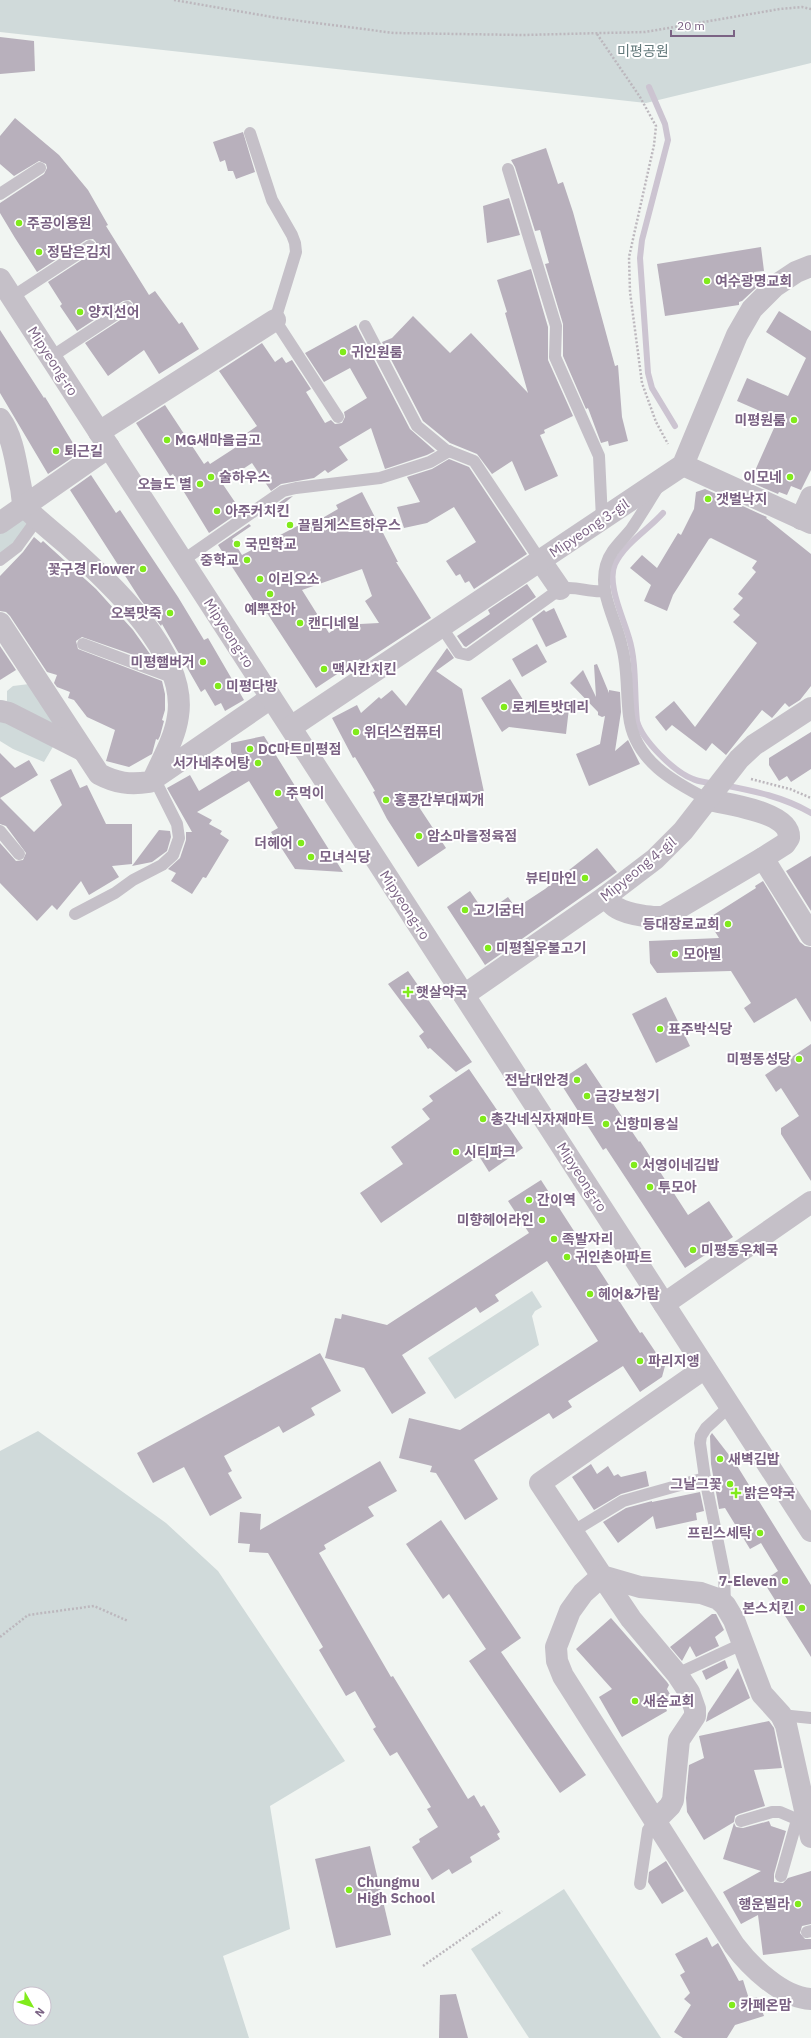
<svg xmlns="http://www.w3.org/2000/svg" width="811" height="2038" viewBox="0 0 811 2038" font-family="'IBM Plex Sans','Noto Sans KR',sans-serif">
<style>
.green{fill:#d0dada;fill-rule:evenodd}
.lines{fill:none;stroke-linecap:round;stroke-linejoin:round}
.stream{stroke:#ccc4d1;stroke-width:6}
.building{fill:#b8b0bc;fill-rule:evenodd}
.path{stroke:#bcb7bd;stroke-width:2.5;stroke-dasharray:2 2;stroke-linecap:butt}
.service{stroke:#c5c0c8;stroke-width:12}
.minor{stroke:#c5c0c8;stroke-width:22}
.tertiary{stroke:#c5c0c8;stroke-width:22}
.poi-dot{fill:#81eb1b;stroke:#fff;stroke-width:1.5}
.labels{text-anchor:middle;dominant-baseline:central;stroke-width:4;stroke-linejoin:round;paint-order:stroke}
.park-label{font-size:14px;fill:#62797b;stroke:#fff}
.poi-label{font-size:14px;font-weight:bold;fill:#7b6384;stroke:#fff;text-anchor:start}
.street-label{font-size:14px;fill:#7b6384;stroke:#fff}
</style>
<rect width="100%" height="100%" fill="#f1f5f2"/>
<g class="green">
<polygon points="0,0 811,0 811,63 646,103 0,32"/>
<polygon points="24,517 28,522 20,536 0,555 0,533"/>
<polygon points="29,684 61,733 44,762 13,749 0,741 0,700 7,701 7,691 13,686"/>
<polygon points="532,1291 542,1307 535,1311 532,1316 539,1345 455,1399 428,1358"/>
<path d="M 38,1431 L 166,1523 L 218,1571 L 345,1761 L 270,1806 L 290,1929 L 223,1956 L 249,2038 L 0,2038 L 0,1451 ZM 20,1994 L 44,1994 L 44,2018 L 20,2018 Z"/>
<polygon points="564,1889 661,2038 529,2038 471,1949"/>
</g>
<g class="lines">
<g class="stream">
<polyline points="649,87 665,124 668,140 642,240 640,258 648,373 652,388 675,426"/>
<path d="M 663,513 C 648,530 625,543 615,564 C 606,583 624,619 629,638 C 637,664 634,694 637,721 C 642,740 674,772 693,779 C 699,782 707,782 714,784"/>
<path d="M 723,785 C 754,791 784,797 811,813"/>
</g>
</g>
<g class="building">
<polygon points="0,37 34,41 35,71 0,74"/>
<polygon points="15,118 59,155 88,190 108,225 106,226 149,295 155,291 179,324 182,322 199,349 159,374 144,350 108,376 85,343 131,313 134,310 133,303 130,300 123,301 77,331 60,306 62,304 48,282 94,252 97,249 96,242 93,239 86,240 37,272 15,238 0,213 0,203 44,174 47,168 46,164 39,161 14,176 0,164 0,136"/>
<polygon points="243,132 255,172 236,179 233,171 228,171 225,160 220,162 213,142"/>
<polygon points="546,148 558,184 563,182 573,212 615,366 618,365 622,417 628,441 609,446 608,441 601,443 588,408 586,409 563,356 563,324 545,264 549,263 540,230 535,231 515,167 511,160"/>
<polygon points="509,198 520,235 487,243 483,206"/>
<polygon points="761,247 764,271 754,272 756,288 742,301 739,302 739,305 665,316 657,264"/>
<polygon points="531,269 548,327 548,360 573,416 544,430 545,433 540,435 558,476 525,491 512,461 492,474 477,454 450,443 423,421 382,342 392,338 413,316 450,353 471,333 528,393 505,313 507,312 497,280"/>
<polygon points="779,311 811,331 811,470 801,490 791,486 787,495 779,492 778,494 750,482 778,419 737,401 747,378 788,396 806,358 766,332"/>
<polygon points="356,325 410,429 435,451 427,455 385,469 371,428 339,447 348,460 328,473 325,470 314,478 281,484 271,491 252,463 222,483 241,511 209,533 173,474 170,476 136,423 165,405 204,464 208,461 210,464 244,442 241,437 257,426 219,371 262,343 275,362 282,357 286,363 292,360 311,389 306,392 325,423 331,420 335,424 342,423 345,417 344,412 367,398 350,368 324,382 305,353"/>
<polygon points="0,330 44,398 45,397 79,453 48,474 0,393"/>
<polygon points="449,459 469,467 527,554 474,589 469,581 465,583 460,574 456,576 446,561 476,542 454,507 427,523 404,528 397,507 420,502 407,477 432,469"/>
<polygon points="91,475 116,513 120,510 178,597 204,640 208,638 244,700 225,711 221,703 215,706 205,689 201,692 162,624 161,626 140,599 70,490"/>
<polygon points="705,489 767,517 766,518 811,554 811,686 800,700 789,707 785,703 772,718 762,710 726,755 712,743 706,751 672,725 666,731 655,717 674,701 695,727 757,643 733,622 740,615 733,609 743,598 738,594 756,572 752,568 757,561 711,538 709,539 673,595 667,611 644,601 651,585 630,568 642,555 657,568 678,533 681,535 694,509 696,492"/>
<path d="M 362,492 L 398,562 L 396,562 L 431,618 L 362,663 L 360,659 L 316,688 L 267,613 L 263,615 L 218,545 L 249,524 L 251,526 L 232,539 L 242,555 L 305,522 L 307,527 L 338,509 L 336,505 ZM 362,569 L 372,596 L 365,601 L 379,623 L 341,625 L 329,633 L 302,590 Z"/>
<polygon points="293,496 281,506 279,503 286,498"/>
<polygon points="34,537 41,543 43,541 96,589 133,630 150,654 148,660 82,637 76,641 78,649 162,681 165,694 165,710 162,720 164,721 160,736 158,740 156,739 152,754 129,767 106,761 115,730 87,717 74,700 68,698 70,692 57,687 54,683 57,675 47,672 10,616 6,612 0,611 0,576 23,552"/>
<polygon points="527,584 536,597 466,647 464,646 457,636 490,614 488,610"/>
<polygon points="554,608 567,637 546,647 532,619 544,610 546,612"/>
<polygon points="537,644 547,662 522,677 512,659"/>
<polygon points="0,646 16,670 0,680"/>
<polygon points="447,648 454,658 436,671 462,689 484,792 419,807 446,848 418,867 387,819 373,792 375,791 355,757 353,758 332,718 357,705 361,713 379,697 381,699 392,690 406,706"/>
<polygon points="597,664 609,693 609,690 620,692 621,712 615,751 628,740 640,764 589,786 576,754 600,744 605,716 602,717 598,715 598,712 570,683 583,670 596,697 594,665"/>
<polygon points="510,679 525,703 569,708 566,734 509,727 502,732 481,698"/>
<polygon points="811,732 811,769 791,782 787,776 779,781 769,765 769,758"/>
<polygon points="264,736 300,794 296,797 343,872 295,869 271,832 278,828 249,781 197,812 212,820 209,824 222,831 220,834 229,840 206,878 203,877 192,894 171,881 176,873 168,869 180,858 186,840 186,832 192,832 167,788 190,775 199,791 240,766 231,752 231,743"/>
<polygon points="0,753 15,768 29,760 38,775 0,798"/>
<polygon points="71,769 80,788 87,785 106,824 132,824 132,864 112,866 119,877 89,895 81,881 57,910 52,905 37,921 0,883 0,843 16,861 23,860 26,853 6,826 0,824 0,798 34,832 62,805 50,780"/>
<polygon points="159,830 170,831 171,837 167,851 152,862 132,866"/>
<polygon points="597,848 617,872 485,965 447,907 470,891 485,913 508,897 516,908 545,889"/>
<polygon points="811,856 811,911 786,871"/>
<polygon points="763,881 800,942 805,946 811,947 811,1022 796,998 754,1023 744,1008 751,1003 731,971 657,973 650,963 649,941 719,938 707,919 756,888 755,886"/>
<polygon points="408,971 472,1062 456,1072 430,1048 428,1049 419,1036 424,1032 388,984"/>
<polygon points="666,997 690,1046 656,1063 632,1014"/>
<polygon points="811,1044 811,1181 781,1134 781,1128 799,1116 781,1088 776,1092 765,1075"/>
<polygon points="586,1063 639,1142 640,1141 688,1215 709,1201 733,1237 685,1268 606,1148 603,1150 559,1081"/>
<polygon points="469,1069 523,1148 489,1172 479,1156 381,1223 360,1193 403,1164 391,1147 430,1119 422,1109 433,1101 429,1096"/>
<polygon points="541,1180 640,1333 642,1332 665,1366 662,1377 640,1392 623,1366 568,1401 572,1407 553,1419 549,1413 474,1460 498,1499 465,1520 436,1473 430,1472 432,1466 399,1458 409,1418 460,1430 598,1341 547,1261 495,1295 499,1301 480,1313 476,1307 402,1355 426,1393 392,1414 364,1368 325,1358 335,1318 341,1319 342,1314 387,1325 529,1233 508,1201"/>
<polygon points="320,1353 341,1391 311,1408 315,1415 283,1433 279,1426 224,1456 232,1471 228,1473 242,1498 210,1516 184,1467 153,1483 137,1453"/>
<polygon points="712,1433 736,1464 811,1585 811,1657 763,1581 778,1571 761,1543 750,1549 725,1508 719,1509 711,1464 710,1436"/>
<polygon points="380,1461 397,1491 368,1507 374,1516 324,1545 326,1549 319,1553 391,1677 393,1676 468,1799 474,1795 481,1807 484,1805 500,1832 497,1834 500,1839 470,1857 472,1862 452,1874 449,1869 432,1880 412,1847 420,1842 419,1839 438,1827 427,1809 431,1807 397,1752 390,1756 373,1729 376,1727 355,1691 346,1696 319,1650 323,1647 268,1553 249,1552 250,1544 238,1543 240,1512 261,1514 260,1530"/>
<polygon points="591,1464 597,1474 608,1466 614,1476 618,1474 621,1477 646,1471 649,1486 621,1494 594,1510 572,1477"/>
<polygon points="700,1492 704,1511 696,1513 697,1520 656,1529 653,1516 618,1543 603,1522 626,1508 652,1501 652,1502"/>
<polygon points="441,1520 521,1638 501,1652 586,1775 560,1793 469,1661 486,1649 449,1594 443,1599 406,1544"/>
<polygon points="712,1614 716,1614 724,1630 715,1637 719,1646 696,1657 690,1646 682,1661 670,1647"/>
<polygon points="611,1618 667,1682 669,1685 667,1689 673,1699 664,1704 667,1711 622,1737 599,1697 612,1689 576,1649"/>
<polygon points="725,1660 728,1668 706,1680 702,1671"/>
<polygon points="738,1668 750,1698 706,1722 708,1713"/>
<polygon points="769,1721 774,1728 782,1768 754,1770 765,1806 739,1814 735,1816 734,1822 704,1840 687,1812 686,1798 689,1765 704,1758 699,1736"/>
<polygon points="769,1821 771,1826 786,1831 774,1874 774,1882 783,1883 788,1878 811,1871 811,1924 802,1926 800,1933 805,1939 811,1939 811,1949 763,1955 758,1915 741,1924 723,1892 761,1871 723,1859 734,1823 736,1827 743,1828"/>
<polygon points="370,1846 391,1935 336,1948 315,1859"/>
<polygon points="666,1861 684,1891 662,1904 648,1882 649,1872"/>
<polygon points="707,1937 712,1947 718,1943 739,1981 743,1980 749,1999 757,1997 764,2016 735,2025 727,2038 683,2038 674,2032 691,2005 684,1999 690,1993 680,1975 685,1972 675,1954"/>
<polygon points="456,1994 468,2038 439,2038 440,1995"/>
</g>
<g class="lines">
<g class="path">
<polyline points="174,0 278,18 394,33 523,35 645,32 780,9 802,7 811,9"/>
<polyline points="597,34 640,97 656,126 654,145 629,257 630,292 642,383 656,422 668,444"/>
<polyline points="751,779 790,789 811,798"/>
<polyline points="0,1637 28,1615 94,1606 128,1621"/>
<polyline points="423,1966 502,1911"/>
</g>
<g class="service">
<polyline points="250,133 272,200 292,235 295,243 296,252 275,320 338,417"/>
<polyline points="508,169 556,326 555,357 599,456 602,519"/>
<polyline points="0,194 40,168"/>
<polyline points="12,297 90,246"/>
<polyline points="365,326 417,426 446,450 474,461 540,560"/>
<polyline points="51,357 127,307"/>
<path d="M 658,487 C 649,501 641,515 632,528 C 623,540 610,550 606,565 C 598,593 616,619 622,647 C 628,669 626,693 629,716 C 634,760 673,782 709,800"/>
<polyline points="0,560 17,547 38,518"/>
<polyline points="182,561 283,491 296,488 380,478 430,462 449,451"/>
<path d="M 441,626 L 459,653 L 468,655 L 560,589 C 575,585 589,593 605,591"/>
<polyline points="83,644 174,678"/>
<polyline points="0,831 19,854"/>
<polyline points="75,914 115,893 133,880 162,865 173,855 179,838 177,824 154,778"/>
<polyline points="572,1532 623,1501 705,1478"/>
<polyline points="725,1605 724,1572 705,1478 700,1443 701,1436 706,1428 730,1406"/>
<polyline points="677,1674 742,1644"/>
<polyline points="781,1715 811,1718"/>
<polyline points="741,1821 772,1812 780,1812 808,1824"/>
<polyline points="781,1876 797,1820"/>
<polyline points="640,1884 648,1830 655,1821"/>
<polyline points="807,1932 811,1931"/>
</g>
<g class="minor">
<path d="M 0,419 C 14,438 16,465 21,488 C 22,493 22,501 24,506 C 28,512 61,539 69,546 C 111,584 188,654 178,716 C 175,738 163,758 154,778"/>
<polyline points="99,432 275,320"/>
<polyline points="683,465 811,523"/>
<polyline points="801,519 811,497"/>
<polyline points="0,523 109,447"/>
<polyline points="540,560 560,589"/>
<path d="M 0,623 L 99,774 C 116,783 130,785 149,782 L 271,698"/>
<polyline points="0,711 9,713 82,750"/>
<polyline points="763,858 811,935"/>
<path d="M 605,897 C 609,901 613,906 617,908 C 627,914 655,919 665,916 L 763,858 L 785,844 L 789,838 C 791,812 727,804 709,800"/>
<polyline points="464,995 605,897 655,859 683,831 739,759 754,745 811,708"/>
<polyline points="705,1368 540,1483 602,1576 640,1587 701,1593 718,1599 725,1605 734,1620 762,1694 781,1715 786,1725 811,1837"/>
<path d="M 655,1821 L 670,1806 L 673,1800 L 679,1740 L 695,1716 L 695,1709 L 689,1692 L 677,1674 L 631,1619 L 602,1576 L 583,1593 L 570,1611 L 556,1647 L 557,1661 L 563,1676 C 620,1766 677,1855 734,1945 C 750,1966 782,1998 811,1999"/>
</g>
<g class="tertiary">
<polyline points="0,279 811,1531"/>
<polyline points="291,727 683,465 737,335 752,309 775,286 796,272 811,266"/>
<polyline points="664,1304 811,1202"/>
</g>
</g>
<g class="poi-dot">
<circle cx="19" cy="223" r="4"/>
<circle cx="39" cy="252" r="4"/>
<circle cx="707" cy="281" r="4"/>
<circle cx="80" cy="312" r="4"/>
<circle cx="343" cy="352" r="4"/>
<circle cx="794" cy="420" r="4"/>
<circle cx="167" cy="440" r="4"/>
<circle cx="56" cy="451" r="4"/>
<circle cx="211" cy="477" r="4"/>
<circle cx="790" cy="477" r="4"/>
<circle cx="200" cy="484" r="4"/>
<circle cx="708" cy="499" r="4"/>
<circle cx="217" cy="511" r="4"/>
<circle cx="290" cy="525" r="4"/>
<circle cx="237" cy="544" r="4"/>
<circle cx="247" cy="560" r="4"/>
<circle cx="143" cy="569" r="4"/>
<circle cx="260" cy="579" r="4"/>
<circle cx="270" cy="594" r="4"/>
<circle cx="170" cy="613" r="4"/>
<circle cx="300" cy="623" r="4"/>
<circle cx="203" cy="662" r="4"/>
<circle cx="324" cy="669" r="4"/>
<circle cx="218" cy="686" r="4"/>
<circle cx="504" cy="707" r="4"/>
<circle cx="356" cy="732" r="4"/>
<circle cx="250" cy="749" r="4"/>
<circle cx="258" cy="763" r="4"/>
<circle cx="278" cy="793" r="4"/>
<circle cx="386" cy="800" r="4"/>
<circle cx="419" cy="836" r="4"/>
<circle cx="301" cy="843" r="4"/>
<circle cx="311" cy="857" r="4"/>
<circle cx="585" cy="878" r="4"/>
<circle cx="465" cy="910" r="4"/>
<circle cx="728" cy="924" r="4"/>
<circle cx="488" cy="948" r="4"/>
<circle cx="675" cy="954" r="4"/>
<path d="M406 986h4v4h4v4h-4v4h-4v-4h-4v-4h4z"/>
<circle cx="660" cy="1029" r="4"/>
<circle cx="799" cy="1059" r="4"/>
<circle cx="577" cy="1080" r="4"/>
<circle cx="587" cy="1096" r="4"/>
<circle cx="483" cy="1119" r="4"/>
<circle cx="606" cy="1124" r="4"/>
<circle cx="456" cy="1152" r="4"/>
<circle cx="634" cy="1165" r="4"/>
<circle cx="650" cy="1187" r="4"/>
<circle cx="529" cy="1200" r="4"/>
<circle cx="542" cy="1220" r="4"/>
<circle cx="554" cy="1239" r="4"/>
<circle cx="693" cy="1250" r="4"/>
<circle cx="567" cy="1257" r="4"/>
<circle cx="590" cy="1294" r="4"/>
<circle cx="640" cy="1361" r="4"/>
<circle cx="720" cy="1459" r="4"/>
<circle cx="730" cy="1484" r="4"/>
<path d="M734 1487h4v4h4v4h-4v4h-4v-4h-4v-4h4z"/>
<circle cx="760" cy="1533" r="4"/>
<circle cx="785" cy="1581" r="4"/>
<circle cx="802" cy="1608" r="4"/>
<circle cx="635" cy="1701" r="4"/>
<circle cx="349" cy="1890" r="4"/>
<circle cx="798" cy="1904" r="4"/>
<circle cx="732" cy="2005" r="4"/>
</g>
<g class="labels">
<g class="park-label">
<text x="643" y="51">미평공원</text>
</g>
<g class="poi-label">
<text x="27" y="223">주공이용원</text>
<text x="47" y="252">정담은김치</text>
<text x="715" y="281">여수광명교회</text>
<text x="88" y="312">양지선어</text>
<text x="351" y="352">귀인원룸</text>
<text x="786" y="420" text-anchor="end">미평원룸</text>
<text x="175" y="440">MG새마을금고</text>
<text x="64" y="451">퇴근길</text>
<text x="219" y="477">술하우스</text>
<text x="782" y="477" text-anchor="end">이모네</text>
<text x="192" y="484" text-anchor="end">오늘도 별</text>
<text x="716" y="499">갯벌낙지</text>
<text x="225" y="511">아주커치킨</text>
<text x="298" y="525">끌림게스트하우스</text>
<text x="245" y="544">국민학교</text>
<text x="239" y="560" text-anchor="end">중학교</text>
<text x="135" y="569" text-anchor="end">꽃구경 Flower</text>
<text x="268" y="579">이리오소</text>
<text x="270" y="609" text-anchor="middle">예뿌잔아</text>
<text x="162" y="613" text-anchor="end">오복맛죽</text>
<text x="308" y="623">캔디네일</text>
<text x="195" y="662" text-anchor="end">미평햄버거</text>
<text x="332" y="669">맥시칸치킨</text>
<text x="226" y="686">미평다방</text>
<text x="512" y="707">로케트밧데리</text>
<text x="364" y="732">위더스컴퓨터</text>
<text x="258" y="749">DC마트미평점</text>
<text x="250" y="763" text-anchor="end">서가네추어탕</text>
<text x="286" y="793">주먹이</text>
<text x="394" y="800">홍콩간부대찌개</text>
<text x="427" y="836">암소마을정육점</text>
<text x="293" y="843" text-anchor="end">더헤어</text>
<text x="319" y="857">모녀식당</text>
<text x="577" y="878" text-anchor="end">뷰티마인</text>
<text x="473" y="910">고기굼터</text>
<text x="720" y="924" text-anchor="end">등대장로교회</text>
<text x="496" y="948">미평칠우불고기</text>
<text x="683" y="954">모아빌</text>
<text x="416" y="992">햇살약국</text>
<text x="668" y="1029">표주박식당</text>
<text x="791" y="1059" text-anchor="end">미평동성당</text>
<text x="569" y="1080" text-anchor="end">전남대안경</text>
<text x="595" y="1096">금강보청기</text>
<text x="491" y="1119">총각네식자재마트</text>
<text x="614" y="1124">신항미용실</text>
<text x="464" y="1152">시티파크</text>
<text x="642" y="1165">서영이네김밥</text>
<text x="658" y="1187">투모아</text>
<text x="537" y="1200">간이역</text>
<text x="534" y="1220" text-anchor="end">미향헤어라인</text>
<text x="562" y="1239">족발자리</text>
<text x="701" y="1250">미평동우체국</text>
<text x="575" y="1257">귀인촌아파트</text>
<text x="598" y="1294">헤어&amp;가람</text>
<text x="648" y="1361">파리지앵</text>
<text x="728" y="1459">새벽김밥</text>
<text x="722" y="1484" text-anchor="end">그날그꽃</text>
<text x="744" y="1493">밝은약국</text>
<text x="752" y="1533" text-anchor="end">프린스세탁</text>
<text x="777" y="1581" text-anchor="end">7-Eleven</text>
<text x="794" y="1608" text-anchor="end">본스치킨</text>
<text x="643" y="1701">새순교회</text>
<text x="357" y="1882">Chungmu<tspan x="357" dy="16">High School</tspan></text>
<text x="790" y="1904" text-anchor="end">행운빌라</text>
<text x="740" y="2005">카페온맘</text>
</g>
<g class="street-label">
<text transform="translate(53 361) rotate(57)">Mipyeong-ro</text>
<text transform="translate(589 528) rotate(-34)">Mipyeong 3-gil</text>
<text transform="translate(229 633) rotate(57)">Mipyeong-ro</text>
<text transform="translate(638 869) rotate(-39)">Mipyeong 4-gil</text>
<text transform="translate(405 905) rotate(57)">Mipyeong-ro</text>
<text transform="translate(582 1177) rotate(57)">Mipyeong-ro</text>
</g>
</g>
<g transform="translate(32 2006) rotate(129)"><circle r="19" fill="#ffffff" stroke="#cac1ce"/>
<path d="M0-3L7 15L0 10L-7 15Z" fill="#81eb1b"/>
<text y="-6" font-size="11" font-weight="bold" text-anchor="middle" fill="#7b6384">N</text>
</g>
<path d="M671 30v6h63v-6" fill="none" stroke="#7b6384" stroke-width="2"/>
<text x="677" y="30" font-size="12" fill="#7b6384" stroke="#ffffff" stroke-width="3" paint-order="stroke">20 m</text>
</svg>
